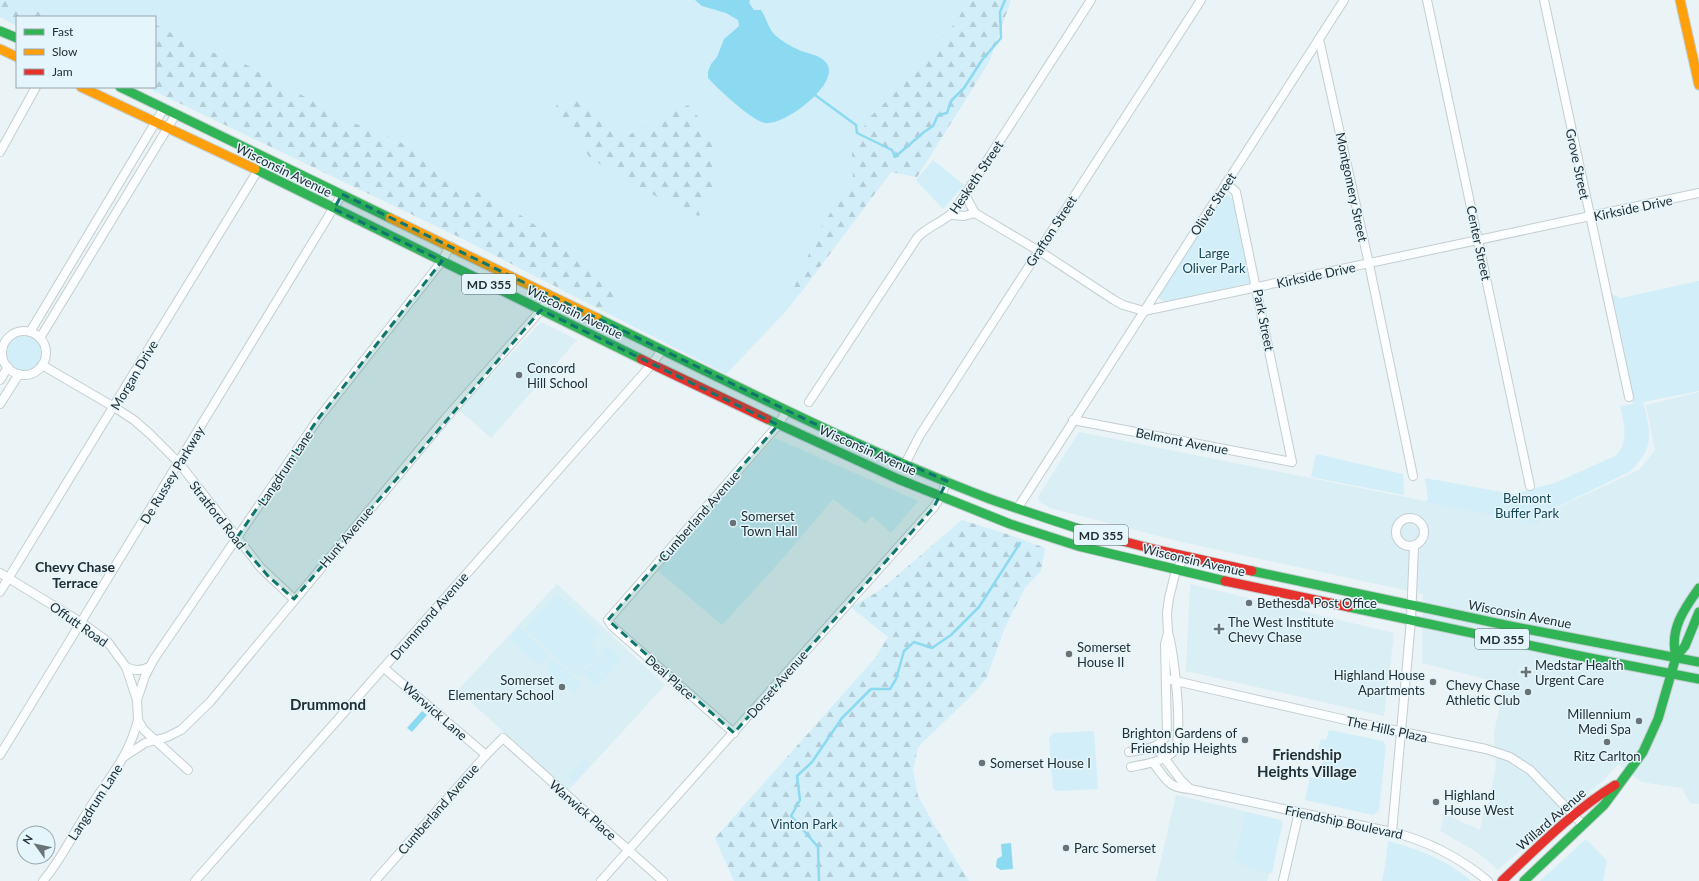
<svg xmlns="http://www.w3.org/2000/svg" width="1699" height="881" viewBox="0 0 1699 881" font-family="Lato,sans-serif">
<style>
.built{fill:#d9eef5}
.green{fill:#d2eef8}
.forest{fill:url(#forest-firs)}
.water{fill:#8cdaf2}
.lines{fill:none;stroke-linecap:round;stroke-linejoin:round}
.stream{stroke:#8cdaf2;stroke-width:2.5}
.street-casing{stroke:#c4ced1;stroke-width:10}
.fast-casing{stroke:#c4ced1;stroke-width:11}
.slow-casing{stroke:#c4ced1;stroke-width:11}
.jam-casing{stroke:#c4ced1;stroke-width:11}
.street{stroke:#fcfdfe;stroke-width:8}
.fast{stroke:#30b455;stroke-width:9}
.slow{stroke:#ff9f0a;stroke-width:9}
.jam{stroke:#e5322d;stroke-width:9}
.marked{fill:#0f766e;fill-opacity:0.2;stroke:#0f766e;stroke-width:3;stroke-dasharray:8 5;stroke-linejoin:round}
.poi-dot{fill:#697377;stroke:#e4f6fc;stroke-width:1.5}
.labels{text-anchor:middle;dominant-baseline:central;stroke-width:3;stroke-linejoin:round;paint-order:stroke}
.shield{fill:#e4f6fc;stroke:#5d6a6f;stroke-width:1}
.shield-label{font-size:12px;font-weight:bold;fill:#232e32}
.street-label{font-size:13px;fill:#232e32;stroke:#e4f6fc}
.park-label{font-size:13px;fill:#164654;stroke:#e4f6fc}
.poi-label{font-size:13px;fill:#232e32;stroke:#e4f6fc;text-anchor:start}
.neighbourhood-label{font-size:14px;font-weight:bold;fill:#232e32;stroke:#e4f6fc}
.quarter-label{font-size:15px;font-weight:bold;fill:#232e32;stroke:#e4f6fc}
</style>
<defs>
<pattern id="forest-firs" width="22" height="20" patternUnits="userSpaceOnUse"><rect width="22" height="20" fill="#d2eef8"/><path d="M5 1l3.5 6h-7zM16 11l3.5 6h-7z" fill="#b4ccd5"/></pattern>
</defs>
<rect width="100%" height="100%" fill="#eaf3f6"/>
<g class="built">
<polygon points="541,322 577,340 491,438 459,410"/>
<polygon points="1699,392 1699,804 1690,803 1682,788 1641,782 1618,764 1604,780 1576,802 1498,870 1477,852 1440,831 1444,814 1480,830 1485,805 1488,806 1496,767 1494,733 1505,684 1422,663 1423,594 1182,542 1050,508 1040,502 1038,497 1079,432 1425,501 1533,519 1639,470 1655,450 1646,405"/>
<polygon points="557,584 665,685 568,791 458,690"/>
<polygon points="1190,584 1394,633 1384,716 1186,671"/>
<polygon points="1176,795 1281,820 1283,824 1267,881 1156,881"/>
</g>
<g class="green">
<polygon points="0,0 1011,0 989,62 917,177 891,172 787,310 726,374 459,237 146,87 155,87 155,17 17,17 17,26"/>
<polygon points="933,160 964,185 943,209 916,180"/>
<polygon points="1223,195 1228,195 1233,200 1250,283 1167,302 1161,300 1158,296"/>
<path d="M 1699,281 L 1699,391 L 1643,402 C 1651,434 1655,448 1629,472 L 1540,515 L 1540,524 L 1426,502 L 1428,499 L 1425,478 L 1512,494 L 1555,483 L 1617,455 C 1629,439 1624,424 1620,406 L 1633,404 L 1611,294 L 1621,298 Z"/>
<circle cx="24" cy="353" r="17"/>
<polygon points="775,438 918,501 891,533 872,516 865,523 833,499 784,557 722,625 657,570"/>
<polygon points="1316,454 1403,474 1404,495 1311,477"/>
<polygon points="556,594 600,633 591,644 599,651 577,676 525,629"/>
<polygon points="519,627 535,644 536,643 549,655 541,664 537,663 509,639"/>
<polygon points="607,645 622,659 614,667 599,654"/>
<polygon points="598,655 613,668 606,677 591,663"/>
<polygon points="554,659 582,685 574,694 560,682 564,677 559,682 545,669"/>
<polygon points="590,665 605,678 597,686 582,673"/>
<polygon points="1329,730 1383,741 1386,746 1379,810 1373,815 1305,800 1310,777 1319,779 1325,751 1318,750 1321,739 1326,740"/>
<polygon points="1094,731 1098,789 1056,791 1053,789 1049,738 1054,733"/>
<polygon points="584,760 589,764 574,782 569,777"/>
<polygon points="1246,812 1279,821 1282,823 1272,873 1251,869 1235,860"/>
<polygon points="1586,839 1607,861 1603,881 1540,881"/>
<path d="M 1388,841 C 1417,849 1448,860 1471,881 L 1382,881 L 1386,861 Z"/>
</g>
<g class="forest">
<polygon points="0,0 13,0 26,8 54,17 17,17 17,26 0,17"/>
<polygon points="967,0 1011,0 989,62 917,177 891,172 799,295 793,290 822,225 853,181 852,149 869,118 895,93 923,58 958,20"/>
<polygon points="155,24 194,46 243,63 349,121 396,140 425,156 456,186 494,197 545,232 617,293 608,313 459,237 146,87 155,87"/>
<polygon points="577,101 603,110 612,130 625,137 688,105 723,147 715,158 716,175 714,193 699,216 673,206 591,159 577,141 551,115 558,103"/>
<polygon points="962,520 1010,535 1045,548 1041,571 1025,588 1005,627 987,677 976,691 918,747 913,770 918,796 933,823 969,881 734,881 715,838 876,657 888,637 851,607 879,591"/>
</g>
<g class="water">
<path d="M 695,0 L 750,0 L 749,3 L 754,10 L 761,10 C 767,19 768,29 776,36 C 782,41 790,46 797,49 C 806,54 821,54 827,64 C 840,84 785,126 765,123 C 752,121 717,88 708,78 L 708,72 L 711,64 L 717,57 L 724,39 L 739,26 L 738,20 L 726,13 L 702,6 Z"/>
<polygon points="422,711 427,715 412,732 407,728"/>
<polygon points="1011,843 1013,869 1001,870 996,867 997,859 1002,856 1001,844"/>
</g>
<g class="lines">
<g class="stream">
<polyline points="815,95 856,125 857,133 892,150 895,157 924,132 933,126 938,115 947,113 951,101 964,88 982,60 1001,38 1000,12 1005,0"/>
<polyline points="819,881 818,847 791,816 800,800 797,776 812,762 842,718 871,689 890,689 896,679 904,651 914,642 932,648 951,635 979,607 1020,543"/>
</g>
<g class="street-casing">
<g id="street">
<polyline points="1427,0 1530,486"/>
<polyline points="1544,0 1629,397"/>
<polyline points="1319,39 1369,264 1413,476"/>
<polyline points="0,152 36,87"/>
<polyline points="965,195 975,213 1044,254 1114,300 1123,305 1144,311 1699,193"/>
<polyline points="952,215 964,216 975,213"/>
<circle cx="24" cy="353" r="22"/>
<polyline points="30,332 164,108"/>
<polyline points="40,338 176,114"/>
<polyline points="42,365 114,407 134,420 150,434 179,463 261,568 294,599"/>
<polyline points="0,380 8,367"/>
<path d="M 809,402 L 917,238 C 927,226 945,222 955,210 L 1091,0"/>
<polyline points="0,404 19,374"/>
<polyline points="1073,420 1292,462 1236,192 1226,183"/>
<polyline points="905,464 920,435 1201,0"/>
<polyline points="1017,509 1344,0"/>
<circle cx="1410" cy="532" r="14"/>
<polyline points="0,573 82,623 107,641 126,667 137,700 138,720 144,730 188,770"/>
<polyline points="0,592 266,157"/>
<path d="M 126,667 C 135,671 141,671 149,667"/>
<polyline points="384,668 486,755"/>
<polyline points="1167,679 1359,723 1486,749 1510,757 1530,770 1583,825"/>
<polyline points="137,700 145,676 154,659 318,419 442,261 450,246"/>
<polyline points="734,733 612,626 608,620 778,425 787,410"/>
<polyline points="1156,747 1180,779 1190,789"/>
<path d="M 1129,752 C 1145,749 1160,749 1167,734 L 1165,644 L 1168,633 L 1167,613 L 1169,598 L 1176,570 L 1186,556"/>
<polyline points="0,755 342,194"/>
<polyline points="125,756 145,743 167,737 181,730 210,702 445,419 541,310 550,296"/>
<path d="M 1153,763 C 1166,778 1167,788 1190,789 L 1392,832 C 1428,841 1459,857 1488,881"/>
<path d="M 1131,767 C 1145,764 1163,762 1174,751 C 1184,740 1174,648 1168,633"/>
<polyline points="1392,832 1411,620 1414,546"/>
<path d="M 43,881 C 61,860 73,834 88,811 C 108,778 128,759 138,720"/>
<polyline points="195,881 652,364 662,350"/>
<polyline points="375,881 486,755 503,738 663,881"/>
<polyline points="601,881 934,507 941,496 947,481"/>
<polyline points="1283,881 1299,812"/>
</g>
</g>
<g class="fast-casing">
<g id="fast">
<polyline points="0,31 17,38"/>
<polyline points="120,87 390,218"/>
<polyline points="255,169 641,359"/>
<path d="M 597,318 C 727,381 856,448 990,499 C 1023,511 1056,521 1088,532"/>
<polyline points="767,419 898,479 1010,524 1078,546 1225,581"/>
<polyline points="1252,571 1510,626 1699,662"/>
<polyline points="1349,607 1585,657 1699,679"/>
<path d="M 1676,657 C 1669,630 1684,609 1699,588"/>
<polyline points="1524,881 1604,805 1643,752 1658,719 1676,657 1685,646 1699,612"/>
</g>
</g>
<g class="slow-casing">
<g id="slow">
<polyline points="1680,0 1699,85"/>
<polyline points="0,49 17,57"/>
<polyline points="81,87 255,169"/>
<polyline points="390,218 597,318"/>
</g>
</g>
<g class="jam-casing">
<g id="jam">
<polyline points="641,359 767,419"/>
<polyline points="1088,532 1153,549 1252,571"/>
<polyline points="1225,581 1349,607"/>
<path d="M 1502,881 C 1538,847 1573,811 1615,785"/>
</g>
</g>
<use href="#street" class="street"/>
<use href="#fast" class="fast"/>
<use href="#slow" class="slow"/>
<use href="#jam" class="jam"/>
</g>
<path class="marked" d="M 342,194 L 811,422 L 947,481 L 934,507 L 734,733 L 608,620 L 778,425 L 541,310 L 294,599 L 268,576 L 236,539 L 318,419 L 442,261 L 334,209 Z"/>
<g class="poi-dot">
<circle cx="519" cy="375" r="4"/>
<circle cx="733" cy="523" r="4"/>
<circle cx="1249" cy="603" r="4"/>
<path d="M1217 623h4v4h4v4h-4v4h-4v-4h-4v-4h4z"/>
<circle cx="1069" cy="654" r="4"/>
<path d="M1524 666h4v4h4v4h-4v4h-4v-4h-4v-4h4z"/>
<circle cx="1433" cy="682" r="4"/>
<circle cx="562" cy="687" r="4"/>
<circle cx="1528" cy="692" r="4"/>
<circle cx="1639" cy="721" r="4"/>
<circle cx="1245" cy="740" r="4"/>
<circle cx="1607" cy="742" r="4"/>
<circle cx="982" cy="763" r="4"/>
<circle cx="1436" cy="802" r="4"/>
<circle cx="1066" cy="848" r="4"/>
</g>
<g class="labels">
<g class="shield">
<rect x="462" y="274" width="54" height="20" rx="3"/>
<rect x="1074" y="525" width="54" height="20" rx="3"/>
<rect x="1475" y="629" width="54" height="20" rx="3"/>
</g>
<g class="shield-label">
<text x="489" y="284">MD 355</text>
<text x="1101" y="535">MD 355</text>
<text x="1502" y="639">MD 355</text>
</g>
<g class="street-label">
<text transform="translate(1578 164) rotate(78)">Grove Street</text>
<text transform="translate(284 170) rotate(26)">Wisconsin Avenue</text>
<text transform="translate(976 177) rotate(-56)">Hesketh Street</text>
<text transform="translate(1352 187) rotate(78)">Montgomery Street</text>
<text transform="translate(1213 204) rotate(-57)">Oliver Street</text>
<text transform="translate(1633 208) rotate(-12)">Kirkside Drive</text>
<text transform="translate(1051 231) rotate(-57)">Grafton Street</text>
<text transform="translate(1479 243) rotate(78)">Center Street</text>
<text transform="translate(1316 275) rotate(-12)">Kirkside Drive</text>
<text transform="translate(575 312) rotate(26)">Wisconsin Avenue</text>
<text transform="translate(1264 320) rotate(79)">Park Street</text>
<text transform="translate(134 375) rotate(-59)">Morgan Drive</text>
<text transform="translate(1182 441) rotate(11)">Belmont Avenue</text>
<text transform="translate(868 450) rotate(24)">Wisconsin Avenue</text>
<text transform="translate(285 468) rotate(-56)">Langdrum Lane</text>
<text transform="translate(172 475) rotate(-59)">De Russey Parkway</text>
<text transform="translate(218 515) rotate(52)">Stratford Road</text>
<text transform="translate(699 516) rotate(-49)">Cumberland Avenue</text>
<text transform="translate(346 537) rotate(-50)">Hunt Avenue</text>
<text transform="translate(1194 560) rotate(13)">Wisconsin Avenue</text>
<text transform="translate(1520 614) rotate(11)">Wisconsin Avenue</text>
<text transform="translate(429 616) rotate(-49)">Drummond Avenue</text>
<text transform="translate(79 624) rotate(35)">Offutt Road</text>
<text transform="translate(670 677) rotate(41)">Deal Place</text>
<text transform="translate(777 684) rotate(-49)">Dorset Avenue</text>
<text transform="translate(435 711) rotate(41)">Warwick Lane</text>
<text transform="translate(1387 729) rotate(12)">The Hills Plaza</text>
<text transform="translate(95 802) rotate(-57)">Langdrum Lane</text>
<text transform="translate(438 809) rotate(-49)">Cumberland Avenue</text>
<text transform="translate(583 810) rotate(41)">Warwick Place</text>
<text transform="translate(1551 819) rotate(-41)">Willard Avenue</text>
<text transform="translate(1344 822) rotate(12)">Friendship Boulevard</text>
</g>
<g class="park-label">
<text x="1214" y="253">Large<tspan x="1214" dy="15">Oliver Park</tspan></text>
<text x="1527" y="498">Belmont<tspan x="1527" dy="15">Buffer Park</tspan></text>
<text x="804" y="824">Vinton Park</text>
</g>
<g class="poi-label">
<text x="527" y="368">Concord<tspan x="527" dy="15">Hill School</tspan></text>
<text x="741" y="516">Somerset<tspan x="741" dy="15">Town Hall</tspan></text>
<text x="1257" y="603">Bethesda Post Office</text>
<text x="1228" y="622">The West Institute<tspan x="1228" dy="15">Chevy Chase</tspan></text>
<text x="1077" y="647">Somerset<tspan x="1077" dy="15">House II</tspan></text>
<text x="1535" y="665">Medstar Health<tspan x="1535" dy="15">Urgent Care</tspan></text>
<text x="1425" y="675" text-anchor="end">Highland House<tspan x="1425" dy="15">Apartments</tspan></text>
<text x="554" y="680" text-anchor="end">Somerset<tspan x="554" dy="15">Elementary School</tspan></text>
<text x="1520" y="685" text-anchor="end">Chevy Chase<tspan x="1520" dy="15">Athletic Club</tspan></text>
<text x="1631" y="714" text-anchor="end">Millennium<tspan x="1631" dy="15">Medi Spa</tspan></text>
<text x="1237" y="733" text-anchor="end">Brighton Gardens of<tspan x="1237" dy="15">Friendship Heights</tspan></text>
<text x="1607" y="756" text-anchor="middle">Ritz Carlton</text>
<text x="990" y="763">Somerset House I</text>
<text x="1444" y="795">Highland<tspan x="1444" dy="15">House West</tspan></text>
<text x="1074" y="848">Parc Somerset</text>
</g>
<g class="neighbourhood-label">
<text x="75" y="566">Chevy Chase<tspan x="75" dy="16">Terrace</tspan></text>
</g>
<g class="quarter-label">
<text x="328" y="704">Drummond</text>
<text x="1307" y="754">Friendship<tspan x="1307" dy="17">Heights Village</tspan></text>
</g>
</g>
<rect x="16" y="16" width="140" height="72" fill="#e4f6fc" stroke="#97a6ab"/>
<rect x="24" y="29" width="20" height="6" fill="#30b455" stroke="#97a6ab"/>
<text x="52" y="36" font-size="12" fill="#232e32">Fast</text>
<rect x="24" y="49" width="20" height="6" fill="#ff9f0a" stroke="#97a6ab"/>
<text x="52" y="56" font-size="12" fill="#232e32">Slow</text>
<rect x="24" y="69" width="20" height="6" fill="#e5322d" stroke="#97a6ab"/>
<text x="52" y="76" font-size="12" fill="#232e32">Jam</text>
<g transform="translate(36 845) rotate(303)"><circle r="19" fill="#e4f6fc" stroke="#97a6ab"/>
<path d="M0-3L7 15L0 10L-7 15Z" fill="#697377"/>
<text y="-6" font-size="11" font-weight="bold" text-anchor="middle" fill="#232e32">N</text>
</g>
</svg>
